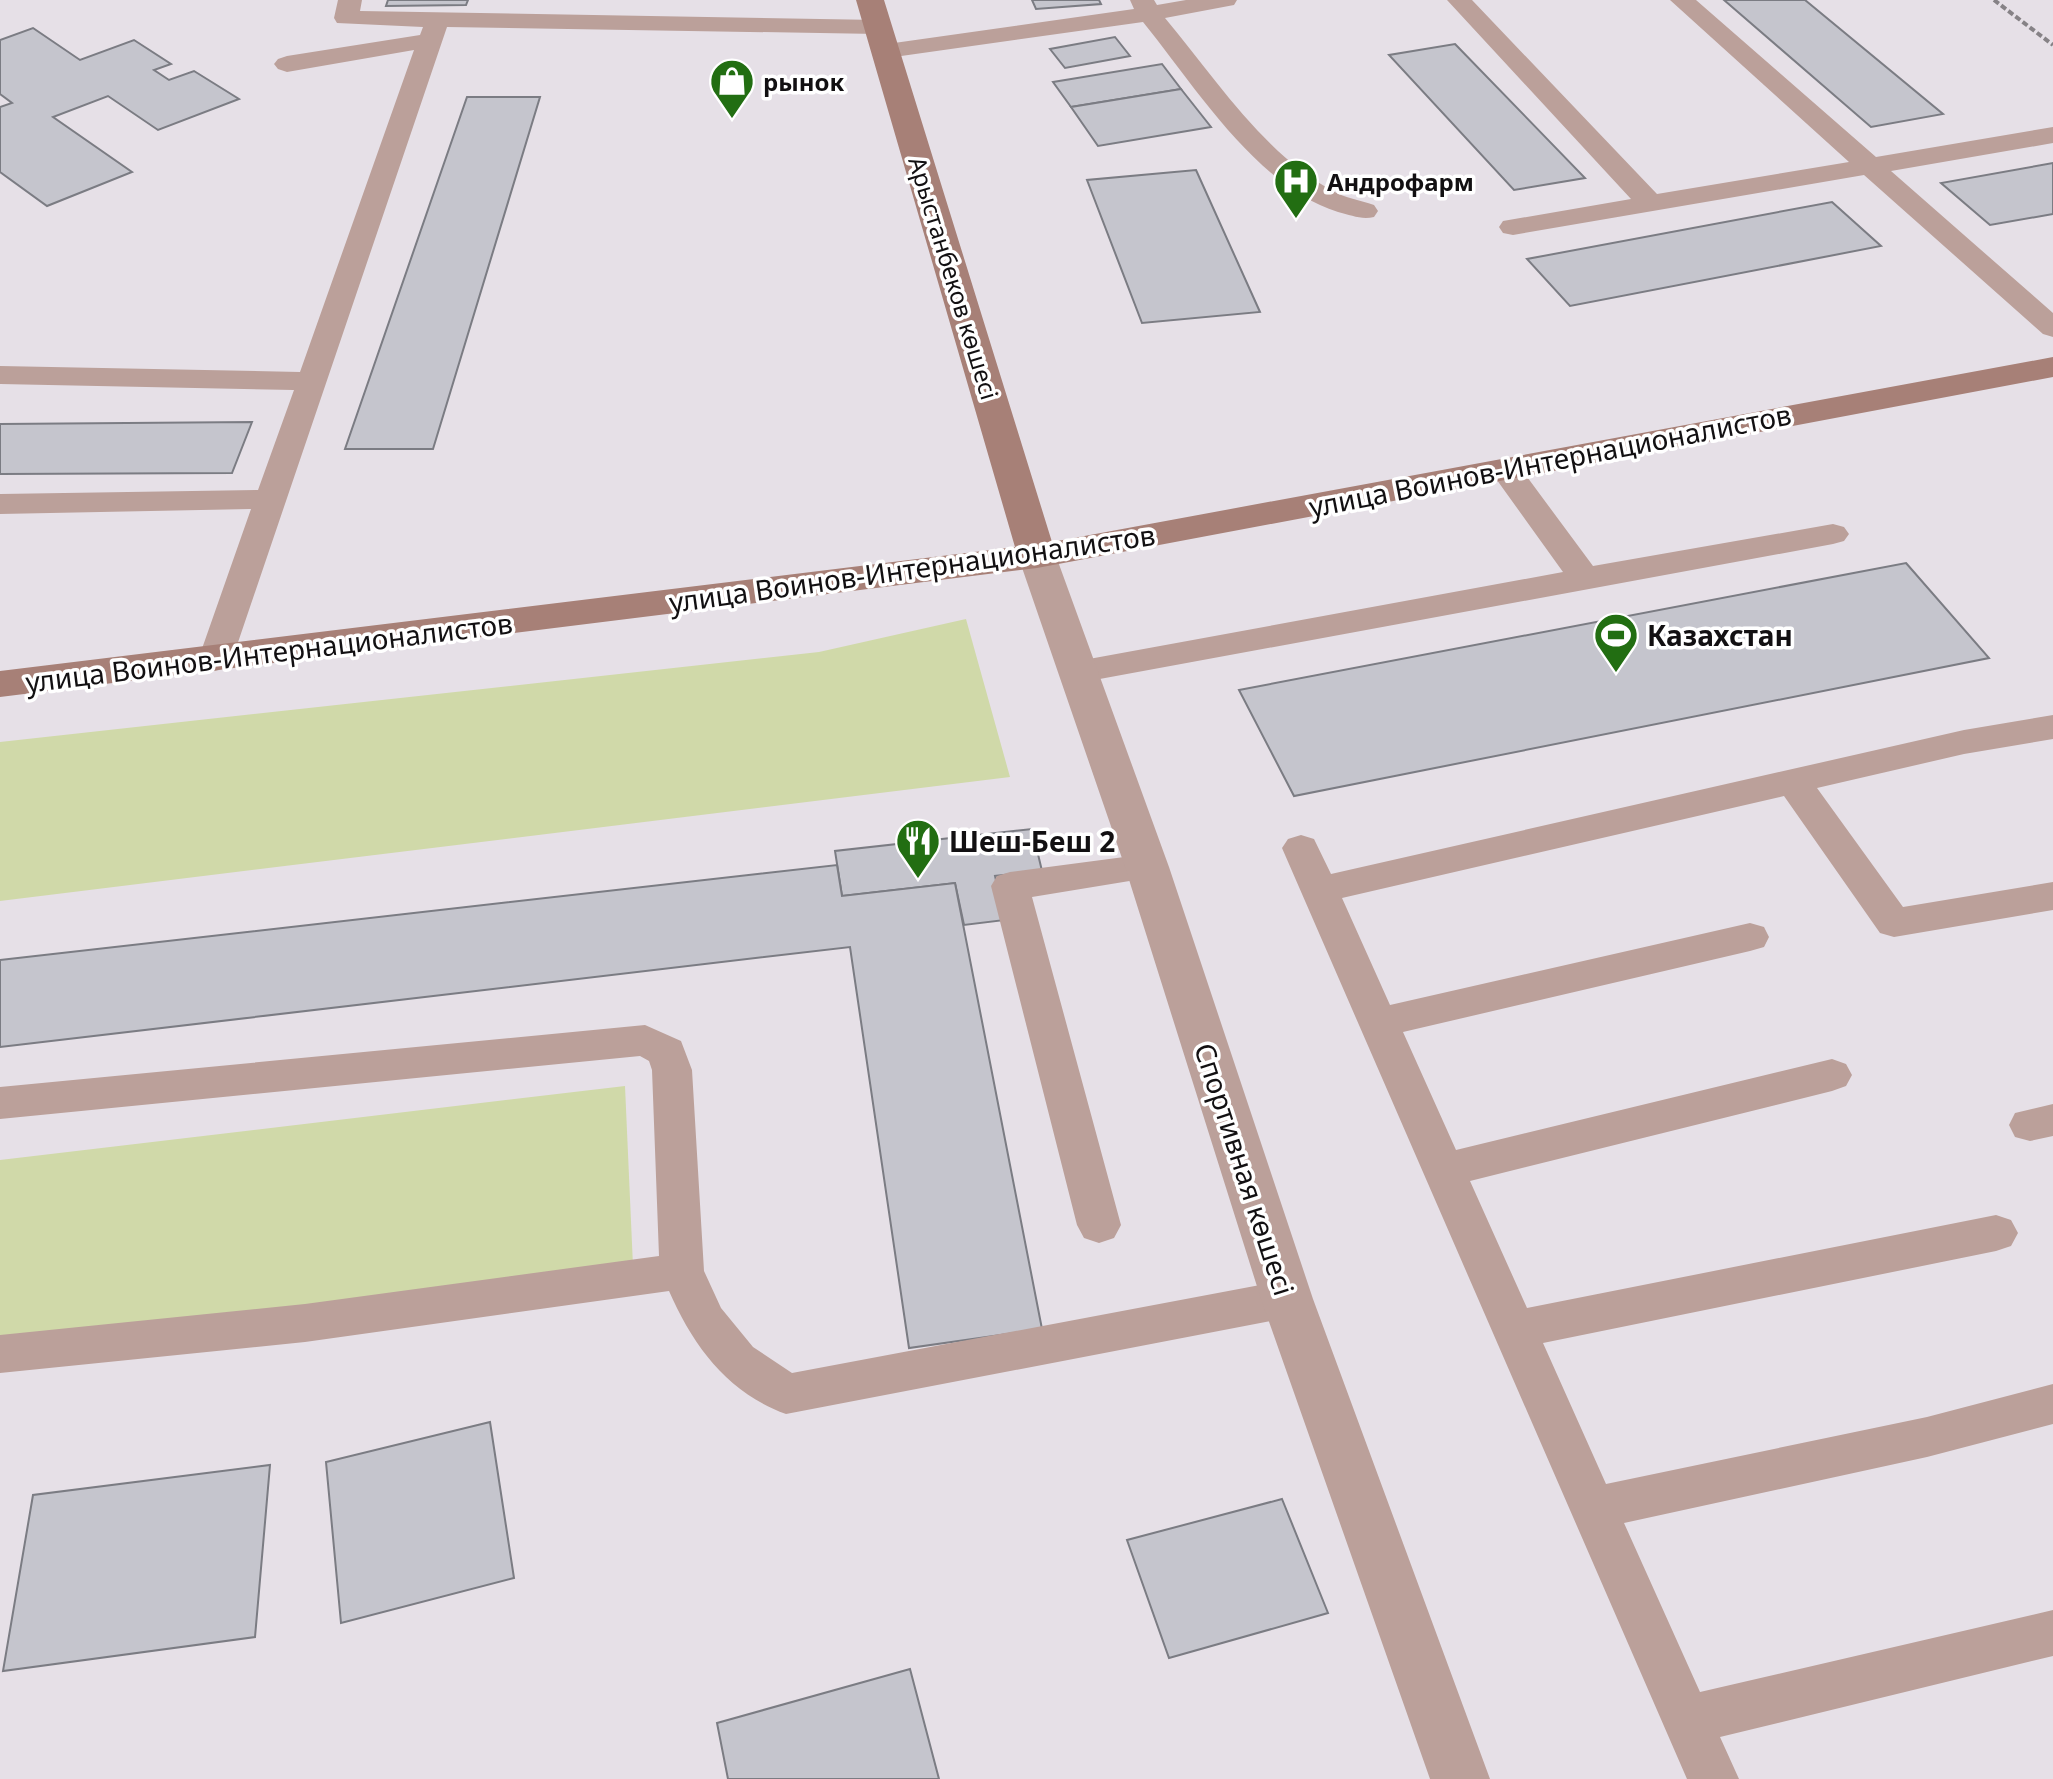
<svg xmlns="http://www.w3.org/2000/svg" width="2053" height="1779" viewBox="0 0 2053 1779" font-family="'Noto Sans',sans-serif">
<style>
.green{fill:#d0d9a9}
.building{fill:#c5c5cd;stroke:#7b7c83;stroke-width:2}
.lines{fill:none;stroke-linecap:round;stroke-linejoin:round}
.path{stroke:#868286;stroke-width:4;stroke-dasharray:6 3;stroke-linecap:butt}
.lane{fill:#bba09a;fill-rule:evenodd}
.street{fill:#bba09a;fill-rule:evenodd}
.secondary{fill:#a78077;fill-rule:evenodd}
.labels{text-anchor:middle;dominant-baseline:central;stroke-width:7;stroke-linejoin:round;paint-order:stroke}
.far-poi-label{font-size:24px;font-weight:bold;fill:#121012;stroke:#fff;text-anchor:start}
.far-street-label{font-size:24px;fill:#121012;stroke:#fff}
.street-label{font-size:28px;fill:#121012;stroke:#fff}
.poi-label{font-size:28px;font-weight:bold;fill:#121012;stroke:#fff;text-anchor:start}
</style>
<rect width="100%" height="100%" fill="#e6e0e7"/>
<g class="green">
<polygon points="966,619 1010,777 0,901 0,742 819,652"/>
<polygon points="625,1086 633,1266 0,1345 0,1160"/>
</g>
<g class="building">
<polygon points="388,0 468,0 466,5 386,6"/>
<polygon points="1032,0 1099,0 1101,4 1036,9"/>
<polygon points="1724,0 1805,0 1943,114 1871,127"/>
<polygon points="33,28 80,60 134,40 171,64 154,70 169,80 194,71 239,99 158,130 108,96 53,117 132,172 47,206 0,172 0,107 12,103 0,94 0,40"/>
<polygon points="1115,37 1130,56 1065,68 1050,49"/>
<polygon points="1455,44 1585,178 1514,190 1389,55"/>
<polygon points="1162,64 1181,89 1071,107 1053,82"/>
<polygon points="1181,89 1211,127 1098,146 1071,107"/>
<polygon points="467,97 540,97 433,449 345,449"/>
<polygon points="2053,163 2053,214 1990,225 1941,183"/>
<polygon points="1196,170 1260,312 1142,323 1087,180"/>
<polygon points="1832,202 1881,246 1570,306 1527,259"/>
<polygon points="252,422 232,473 0,474 0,424"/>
<polygon points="1906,563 1989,658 1294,796 1239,690"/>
<polygon points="1032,829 1042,871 995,876 1005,920 964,925 955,883 842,896 835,851"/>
<polygon points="837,865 842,896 955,883 1042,1329 909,1348 850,947 0,1047 0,960"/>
<polygon points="490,1422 514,1578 341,1623 326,1462"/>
<polygon points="270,1465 255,1637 3,1671 33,1495"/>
<polygon points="1282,1499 1328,1613 1169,1658 1127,1540"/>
<polygon points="910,1669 939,1779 728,1779 717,1723"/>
</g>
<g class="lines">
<polyline class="path" points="1994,0 2053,45"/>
<g class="lane">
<polygon points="338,0 362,0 360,11 878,20 887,22 890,27 887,32 878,34 447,27 232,660 227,668 215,671 203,668 198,660 251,509 0,514 0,494 258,490 294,390 0,384 0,366 300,372 414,50 287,72 278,69 274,64 278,59 287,56 420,35 423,27 337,23 334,18"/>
<path d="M 1130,0 L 1154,0 L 1157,5 L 1186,0 L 1237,0 L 1234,5 L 1165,18 C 1213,75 1266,157 1333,191 C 1345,198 1360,200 1374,205 L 1378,211 L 1374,217 C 1361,220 1351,215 1338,212 C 1256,186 1195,86 1143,22 L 887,58 L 878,56 L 875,51 L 878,46 L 887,44 L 1134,9 Z"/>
<polygon points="1447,0 1472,0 1657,194 1849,162 1670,0 1696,0 1876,157 2053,127 2053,143 1891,171 2053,313 2053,337 2043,334 1864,175 1513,235 1503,233 1499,227 1503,221 1631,199"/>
<polygon points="1505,460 1516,462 1593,566 1833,524 1844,527 1849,534 1844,541 1833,544 1078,683 1066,680 1061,672 1066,664 1078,661 1563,572 1489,469 1494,462"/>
<polygon points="2053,715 2053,739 1964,754 1817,788 1903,907 2053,882 2053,910 1894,937 1880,933 1784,796 1342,898 1390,1005 1750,923 1764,927 1769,937 1764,947 1750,951 1403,1032 1456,1150 1832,1059 1846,1064 1852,1075 1846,1086 1832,1091 1470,1181 1527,1308 1996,1215 2011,1220 2018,1233 2011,1246 1996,1251 1543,1343 1606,1484 1927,1417 2053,1384 2053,1424 1927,1457 1624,1523 1700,1692 2053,1610 2053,1656 1720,1737 1739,1779 1687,1779 1282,848 1288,839 1301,835 1314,839 1331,874 1964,730"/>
<polygon points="1147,854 1160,858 1166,867 1160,876 1032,897 1121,1225 1114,1238 1099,1243 1084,1238 1077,1225 991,886 997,876 1010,872"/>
<path d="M 645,1025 L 681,1041 L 692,1070 L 704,1271 L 721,1308 L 753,1347 L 792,1373 L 1287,1280 L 1303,1286 L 1309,1299 L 1303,1312 L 1287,1318 L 786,1414 C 728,1393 693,1346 669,1291 L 305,1342 L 0,1373 L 0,1335 L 305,1304 L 659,1256 L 652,1070 L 649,1061 L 640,1056 L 0,1119 L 0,1087 Z"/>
<polygon points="2053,1104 2053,1136 2030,1141 2015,1137 2009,1125 2015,1113"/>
</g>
<polygon class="street" points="1037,544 1050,548 1056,556 1169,867 1313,1299 1490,1779 1430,1779 1261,1299 1125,867 1018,556 1024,548"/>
<polygon class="secondary" points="856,0 884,0 1052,542 2053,357 2053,377 1037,568 0,697 0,671 1015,547"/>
</g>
<defs>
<g id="shop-pin" transform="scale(2.3)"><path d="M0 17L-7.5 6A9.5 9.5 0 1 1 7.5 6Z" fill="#226e12" stroke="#fff"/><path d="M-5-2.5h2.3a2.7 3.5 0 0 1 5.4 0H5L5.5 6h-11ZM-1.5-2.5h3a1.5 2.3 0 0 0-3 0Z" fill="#fff"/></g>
<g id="hospital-pin" transform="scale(2.3)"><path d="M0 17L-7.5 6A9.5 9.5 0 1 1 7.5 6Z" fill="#226e12" stroke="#fff"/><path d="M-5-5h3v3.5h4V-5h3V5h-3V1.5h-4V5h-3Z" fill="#fff"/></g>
<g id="stadium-pin" transform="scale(2.3)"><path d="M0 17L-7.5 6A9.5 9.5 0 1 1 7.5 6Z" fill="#226e12" stroke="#fff"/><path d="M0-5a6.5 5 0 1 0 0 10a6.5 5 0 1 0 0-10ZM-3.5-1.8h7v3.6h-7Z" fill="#fff"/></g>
<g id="restaurant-pin" transform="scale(2.3)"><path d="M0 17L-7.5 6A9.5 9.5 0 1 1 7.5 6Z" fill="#226e12" stroke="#fff"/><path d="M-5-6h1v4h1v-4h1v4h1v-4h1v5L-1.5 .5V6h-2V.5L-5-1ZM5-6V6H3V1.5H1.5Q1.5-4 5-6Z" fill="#fff"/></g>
</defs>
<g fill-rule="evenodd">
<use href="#shop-pin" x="732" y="81"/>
<use href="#hospital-pin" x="1296" y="181"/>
<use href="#stadium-pin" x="1616" y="635"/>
<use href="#restaurant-pin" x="918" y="841"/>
</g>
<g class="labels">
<g class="far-poi-label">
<text x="763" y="81">рынок</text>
<text x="1327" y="181">Андрофарм</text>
</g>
<g class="far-street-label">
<text transform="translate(954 278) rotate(73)">Арыстанбеков көшесі</text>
</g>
<g class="street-label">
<text transform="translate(1550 460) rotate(-11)">улица Воинов-Интернационалистов</text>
<text transform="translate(912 568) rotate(-8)">улица Воинов-Интернационалистов</text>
<text transform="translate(269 652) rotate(-7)">улица Воинов-Интернационалистов</text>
<text transform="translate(1245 1169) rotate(72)">Спортивная көшесі</text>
</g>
<g class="poi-label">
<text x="1647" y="635">Казахстан</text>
<text x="949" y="841">Шеш-Беш 2</text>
</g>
</g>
</svg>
